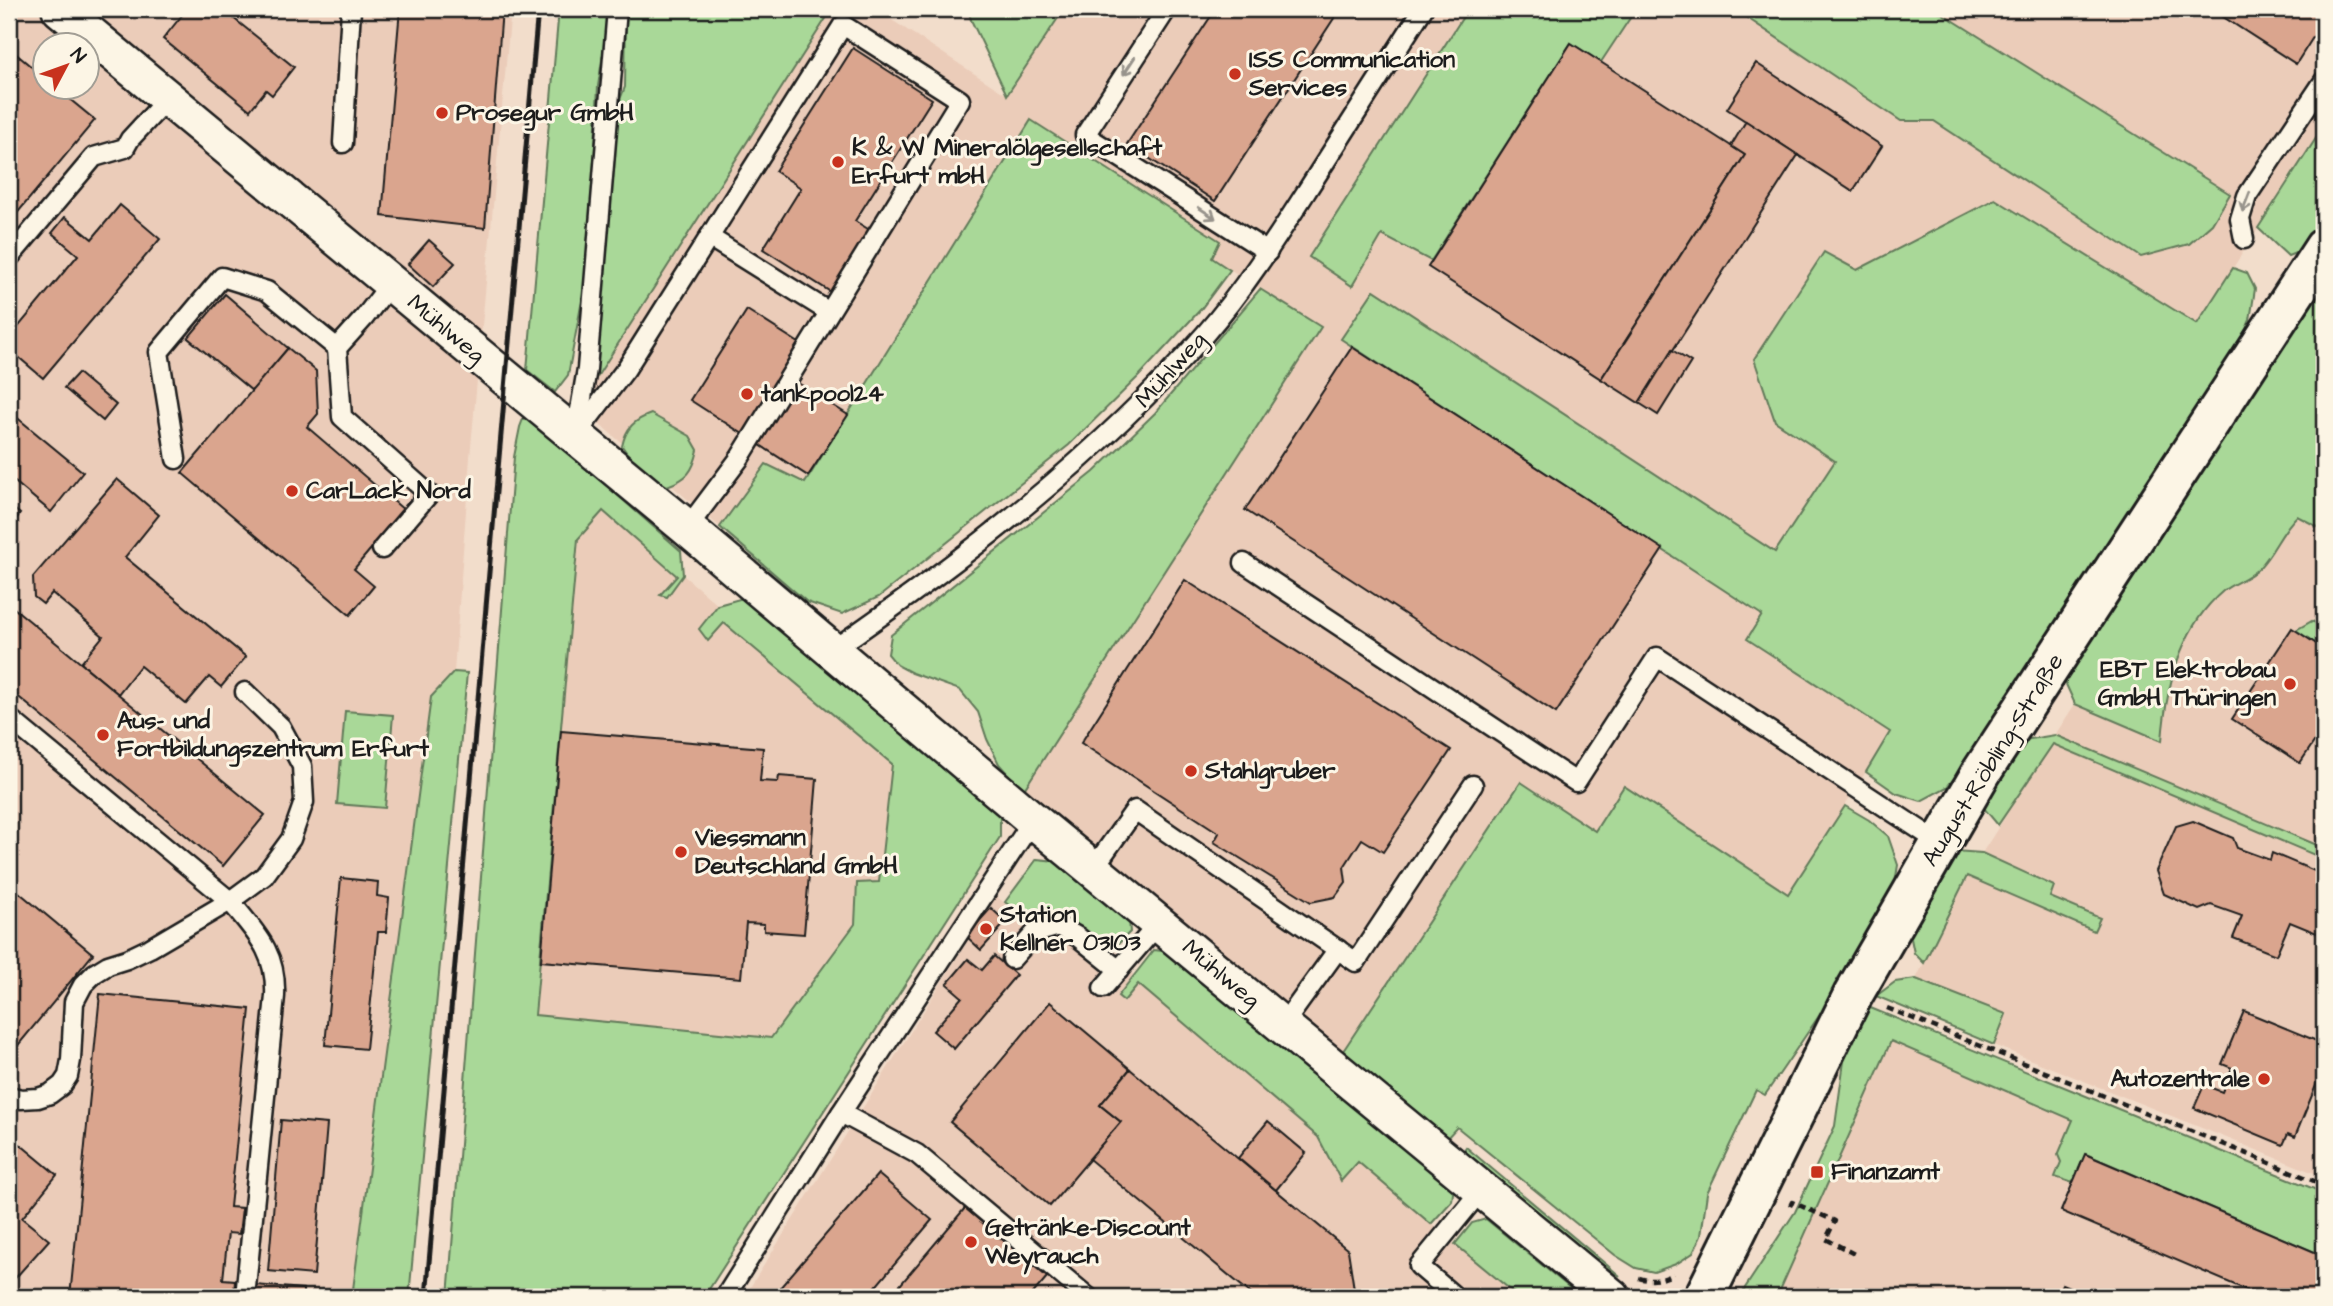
<svg xmlns="http://www.w3.org/2000/svg" width="2333" height="1306" viewBox="0 0 2333 1306" font-family="'Architects Daughter',sans-serif">
<style>
.built{fill:#ebccb9;fill-rule:evenodd}
.green{fill:#a9d898;stroke:#627a5a;stroke-width:2}
.building{fill:#daa58e;stroke:#1c1c1c;stroke-width:2}
.lines{fill:none;stroke-linecap:round;stroke-linejoin:round}
.lane-casing{stroke:#1c1c1c;stroke-width:23}
.street-casing{stroke:#1c1c1c;stroke-width:40}
.secondary-casing{stroke:#1c1c1c;stroke-width:44}
.path{stroke:#1c1c1c;stroke-width:4.5;stroke-dasharray:7 5;stroke-linecap:butt}
.lane{stroke:#fcf5e5;stroke-width:18}
.street{stroke:#fcf5e5;stroke-width:35}
.secondary{stroke:#fcf5e5;stroke-width:38}
.rail{stroke:#1c1c1c;stroke-width:5}
.oneway{stroke:#97938b}
.poi-dot{fill:#c8321e;stroke:#fcf5e5;stroke-width:2.5}
.labels{text-anchor:middle;dominant-baseline:central;stroke-width:6;stroke-linejoin:round;paint-order:stroke}
.poi-label{font-size:24px;font-weight:bold;fill:#1c1c1c;stroke:#fcf5e5;text-anchor:start}
.street-label{font-size:24px;fill:#1c1c1c;stroke:#fcf5e5}
</style>
<rect width="100%" height="100%" fill="#f2ddcb"/>
<filter id="ink" filterUnits="userSpaceOnUse"><feTurbulence type="fractalNoise" baseFrequency=".0143" numOctaves="2"/><feDisplacementMap in="SourceGraphic" scale="14" xChannelSelector="R" yChannelSelector="G"/><feConvolveMatrix kernelMatrix="1 2 1 2 8 2 1 2 1" color-interpolation-filters="sRGB"/></filter>
<g filter="url(#ink)">
<g class="built">
<path d="M 9,9 L 511,9 L 470,457 L 454,672 L 431,697 L 352,1297 L 9,1297 ZM 46,46 L 88,46 L 88,88 L 46,88 Z"/>
<polygon points="832,9 875,9 1007,95 1064,9 1468,9 1309,256 1351,285 1382,235 1432,261 1571,43 1601,62 1636,9 1734,9 1901,121 1934,120 2141,257 2212,224 2229,194 1935,9 2324,9 2324,126 2197,324 1995,199 1857,270 1825,252 1775,421 1835,461 1775,552 1373,290 1342,339 1762,615 1747,640 1891,732 1789,894 1624,786 1595,831 1521,782 1343,1051 1023,791 1321,327 1212,258 1219,241 1031,120 805,483 766,464 720,527 589,415 593,383"/>
<polygon points="603,511 677,576 661,595 667,596 683,575 718,605 700,629 708,641 724,623 892,764 879,882 857,883 855,924 771,1038 535,1015 578,539"/>
<polygon points="2297,516 2324,530 2324,848 2055,735 2075,704 2162,740 2165,701 2179,654 2198,617 2224,590 2259,569 2287,525"/>
<polygon points="2052,744 2324,859 2324,1177 1994,1045 2006,1014 1916,979 1967,876 2094,930 2100,918 2049,896 2054,885 1982,853"/>
<polygon points="996,896 1025,920 1041,911 1059,912 1135,976 1152,956 1431,1224 1519,1297 744,1297"/>
<polygon points="1891,1041 2074,1120 2058,1155 2061,1162 2055,1177 2073,1183 2107,1105 2324,1193 2324,1297 1777,1297"/>
</g>
<g class="green">
<polygon points="559,9 610,9 598,86 589,263 568,375 555,392 527,370"/>
<polygon points="626,9 832,9 593,383 612,119 625,87"/>
<polygon points="968,9 1064,9 1007,95 971,20"/>
<polygon points="1468,9 1636,9 1601,62 1571,43 1431,261 1382,235 1352,286 1309,257"/>
<polygon points="1734,9 1935,9 2230,194 2212,224 2189,244 2141,257 1934,121 1901,121"/>
<polygon points="1031,120 1220,241 1212,258 1230,270 1201,309 1139,376 1069,445 879,597 842,614 807,602 720,527 766,464 805,483"/>
<polygon points="2324,126 2324,214 2303,250 2288,256 2258,228"/>
<polygon points="1995,199 2197,324 2233,268 2247,273 2255,289 2250,320 2234,357 1981,745 1947,787 1921,801 1896,793 1866,772 1890,732 1747,639 1762,615 1341,339 1374,290 1775,552 1835,461 1775,421 1754,359 1824,252 1857,270"/>
<path d="M 2324,284 L 2324,530 L 2297,516 C 2281,531 2274,553 2259,568 C 2250,578 2234,582 2223,591 C 2180,628 2166,686 2162,741 L 2075,704 L 2064,680 Z"/>
<polygon points="1260,289 1321,327 1023,791 999,764 987,739 978,712 960,690 912,673 897,665 888,654 891,635 1094,472 1155,413"/>
<polygon points="525,414 681,551 683,575 667,597 660,595 677,576 603,511 578,539 535,1015 771,1038 855,924 857,883 879,882 892,764 724,623 708,641 699,629 718,605 743,598 1000,811 1000,837 704,1297 448,1297 514,457 520,427"/>
<path d="M 651,414 L 690,436 L 698,450 C 693,472 687,479 667,486 C 649,477 633,463 622,446 C 626,428 634,420 651,414 Z"/>
<polygon points="2312,621 2324,627 2324,649 2296,630"/>
<polygon points="454,672 467,673 409,1297 352,1297 431,697"/>
<polygon points="345,711 393,715 385,808 337,804"/>
<polygon points="2055,735 2324,848 2324,859 2053,744 1998,825 1983,807 2024,740"/>
<polygon points="1521,782 1595,831 1624,786 1788,894 1845,806 1869,820 1888,836 1898,865 1894,889 1821,1013 1765,1095 1756,1090 1707,1193 1701,1236 1693,1253 1676,1264 1654,1272 1636,1268 1615,1255 1457,1127 1446,1139 1343,1051"/>
<polygon points="1955,851 1982,853 2054,886 2050,897 2100,918 2094,931 1967,876 1924,963 1914,953 1909,929"/>
<polygon points="1037,859 1056,861 1129,920 1130,932 1118,944 1102,948 1059,913 1041,911 1026,920 1005,902"/>
<polygon points="1154,950 1171,952 1454,1185 1452,1201 1431,1224 1358,1162 1341,1181 1318,1137 1138,984 1124,1001 1118,996"/>
<polygon points="1916,979 2006,1014 1994,1045 1876,996 1895,982"/>
<polygon points="1868,1007 2324,1193 2324,1256 2086,1154 2073,1183 2055,1177 2061,1162 2058,1155 2073,1120 1891,1041 1777,1297 1742,1297 1745,1288 1795,1212 1835,1126 1844,1061"/>
<polygon points="1466,1147 1620,1276 1587,1256 1461,1154"/>
<polygon points="1486,1219 1581,1297 1519,1297 1455,1244 1472,1223"/>
</g>
<g class="building">
<polygon points="187,9 222,9 294,67 272,95 266,90 250,110 163,39"/>
<polygon points="400,9 502,9 485,228 382,216"/>
<polygon points="1201,9 1340,9 1215,201 1127,144 1211,16"/>
<polygon points="2211,9 2324,9 2324,20 2296,64"/>
<polygon points="1571,43 1745,155 1601,379 1428,267"/>
<polygon points="9,48 46,79 46,88 56,88 95,120 9,223"/>
<polygon points="853,48 932,99 855,221 873,232 834,294 763,249 801,188 775,171"/>
<polygon points="1756,63 1882,146 1853,191 1727,109"/>
<polygon points="1746,121 1798,155 1639,403 1601,379 1745,155 1731,146"/>
<polygon points="120,205 160,239 43,378 9,349 9,338 78,255 52,233 65,217 92,239"/>
<polygon points="429,240 455,263 433,287 408,264"/>
<polygon points="225,294 288,348 252,391 188,338"/>
<polygon points="747,310 802,345 784,374 848,415 808,476 690,400"/>
<polygon points="1352,347 1663,549 1556,713 1245,510"/>
<polygon points="288,348 316,371 318,414 307,427 404,510 354,569 374,586 350,615 182,473"/>
<polygon points="1672,350 1691,362 1658,415 1639,403"/>
<polygon points="78,373 116,405 103,421 64,388"/>
<polygon points="9,411 83,472 51,512 9,477"/>
<polygon points="117,479 159,515 125,557 246,657 221,687 209,677 186,704 140,666 118,694 81,663 103,636 52,593 43,604 34,597 33,577"/>
<polygon points="9,505 20,514 9,528"/>
<polygon points="1185,580 1451,750 1383,852 1362,839 1344,867 1346,882 1335,897 1311,902 1214,842 1219,833 1081,743"/>
<polygon points="9,604 265,815 223,866 9,689"/>
<polygon points="2292,628 2324,649 2324,727 2300,763 2232,719"/>
<polygon points="561,731 763,748 760,781 778,782 779,776 817,779 804,934 764,931 764,924 746,923 741,978 541,961"/>
<polygon points="2193,821 2233,838 2237,848 2270,860 2272,853 2324,875 2324,936 2290,922 2276,955 2233,938 2242,916 2211,905 2199,910 2164,894 2156,871 2176,826"/>
<polygon points="341,878 378,882 377,896 389,898 386,932 378,932 366,1049 325,1045"/>
<polygon points="9,884 93,954 15,1049 9,1043"/>
<polygon points="991,908 1006,922 981,950 966,936"/>
<polygon points="994,956 1016,975 954,1049 933,1031 962,997 947,984 968,959 982,970"/>
<polygon points="100,994 250,1009 230,1207 242,1208 239,1234 228,1233 223,1279 235,1280 234,1297 70,1297"/>
<polygon points="1050,1002 1130,1069 1100,1105 1121,1122 1050,1206 950,1122"/>
<polygon points="2244,1011 2324,1044 2324,1066 2295,1137 2288,1134 2283,1145 2194,1108 2204,1085 2222,1092 2232,1068 2222,1064"/>
<polygon points="1130,1069 1348,1250 1354,1289 1346,1297 1255,1297 1089,1159 1121,1122 1100,1105"/>
<polygon points="281,1120 327,1124 314,1275 268,1271"/>
<polygon points="1268,1121 1306,1153 1276,1190 1238,1158"/>
<polygon points="9,1135 57,1175 22,1218 49,1240 9,1285"/>
<polygon points="2085,1154 2324,1256 2324,1297 2263,1297 2061,1211"/>
<polygon points="878,1174 932,1220 867,1297 772,1297"/>
<polygon points="965,1208 1047,1277 1030,1297 890,1297"/>
<polygon points="2062,1284 2093,1297 2056,1297"/>
<polygon points="255,1285 303,1289 303,1297 254,1297"/>
</g>
<g class="lines">
<g class="lane-casing">
<g id="lane">
<polyline points="1167,9 1085,135 1268,252"/>
<polyline points="343,143 351,9"/>
<polyline points="709,237 829,312"/>
<polyline points="2244,239 2240,219 2247,196 2324,81"/>
<polyline points="9,258 94,157 125,148 130,139 168,98"/>
<polyline points="576,433 587,369 617,9"/>
<polyline points="575,436 626,369 843,25 960,100 739,459 687,528"/>
<polyline points="176,459 159,352 222,277 267,291 337,348"/>
<polyline points="382,549 429,494 342,417 337,348 364,318 391,283"/>
<polyline points="1244,563 1576,782 1657,657 1940,843"/>
<path d="M 831,651 C 966,558 1097,457 1205,334 C 1247,286 1281,231 1315,178 C 1351,122 1387,65 1423,9"/>
<path d="M 9,718 L 230,901 C 256,933 277,952 275,996 L 245,1297"/>
<polyline points="1093,869 1135,810 1356,962 1473,785"/>
<polyline points="1012,959 1035,933 1059,926 1078,937 1119,970"/>
<polyline points="1103,988 1159,923"/>
<polyline points="1283,1025 1338,949"/>
<polyline points="9,1096 21,1099 38,1098 50,1094 62,1085 68,1076 71,1060 74,1002 83,985 95,973 108,965 127,959 150,948 230,901 264,876 291,839 304,802 302,766 281,727 245,692"/>
<polyline points="841,1113 917,1154 1088,1297"/>
<polyline points="725,1297 841,1113 1033,820"/>
<polyline points="1452,1297 1453,1295 1419,1266 1482,1189"/>
</g>
</g>
<g class="street-casing">
<polyline id="street" points="60,9 687,528 1033,820 1612,1297"/>
</g>
<g class="secondary-casing">
<polyline id="secondary" points="1704,1297 1853,995 1981,773 2324,248"/>
</g>
<g class="path">
<polyline points="1887,1008 2324,1185"/>
<polyline points="1790,1206 1792,1202 1835,1221 1826,1239 1858,1256"/>
<path d="M 1639,1278 C 1652,1282 1662,1280 1674,1274"/>
</g>
<use href="#lane" class="lane"/>
<use href="#street" class="street"/>
<use href="#secondary" class="secondary"/>
<polyline class="rail" points="426,1297 538,9"/>
</g>
<defs><path id="oneway-shaft" d="M-6 0H5M1.5-3L5.5 0L1.5 3" fill="none" stroke-width="1.6" stroke-linecap="round" stroke-linejoin="round" transform="scale(1.75)"/></defs>
<g class="oneway">
<use href="#oneway-shaft" transform="translate(1129 66) rotate(123)"/>
<use href="#oneway-shaft" transform="translate(2246 202) rotate(111)"/>
<use href="#oneway-shaft" transform="translate(1207 213) rotate(33)"/>
</g>
</g>
<g class="poi-dot">
<circle cx="1235" cy="74" r="7"/>
<circle cx="442" cy="113" r="7"/>
<circle cx="838" cy="162" r="7"/>
<circle cx="747" cy="394" r="7"/>
<circle cx="292" cy="491" r="7"/>
<circle cx="2290" cy="684" r="7"/>
<circle cx="103" cy="735" r="7"/>
<circle cx="1191" cy="771" r="7"/>
<circle cx="681" cy="852" r="7"/>
<circle cx="986" cy="929" r="7"/>
<circle cx="2264" cy="1079" r="7"/>
<rect x="1810" y="1165" width="14" height="14" rx="3.5"/>
<circle cx="971" cy="1242" r="7"/>
</g>
<g class="labels">
<g class="poi-label">
<text x="1249" y="60">ISS Communication<tspan x="1249" dy="28">Services</tspan></text>
<text x="456" y="113">Prosegur GmbH</text>
<text x="852" y="148">K &amp; W Mineralölgesellschaft<tspan x="852" dy="28">Erfurt mbH</tspan></text>
<text x="761" y="394">tankpool24</text>
<text x="306" y="491">CarLack Nord</text>
<text x="2276" y="670" text-anchor="end">EBT Elektrobau<tspan x="2276" dy="28">GmbH Thüringen</tspan></text>
<text x="117" y="721">Aus- und<tspan x="117" dy="28">Fortbildungszentrum Erfurt</tspan></text>
<text x="1205" y="771">Stahlgruber</text>
<text x="695" y="838">Viessmann<tspan x="695" dy="28">Deutschland GmbH</tspan></text>
<text x="1000" y="915">Station<tspan x="1000" dy="28">Kellner 03103</tspan></text>
<text x="2250" y="1079" text-anchor="end">Autozentrale</text>
<text x="1831" y="1172">Finanzamt</text>
<text x="985" y="1228">Getränke-Discount<tspan x="985" dy="28">Weyrauch</tspan></text>
</g>
<g class="street-label">
<text transform="translate(446 329) rotate(40)">Mühlweg</text>
<text transform="translate(1171 370) rotate(-48)">Mühlweg</text>
<text transform="translate(1993 760) rotate(-58)">August-Röbling-Straße</text>
<text transform="translate(1221 974) rotate(40)">Mühlweg</text>
</g>
</g>
<rect width="2333" height="1306" fill="none" stroke="#fcf5e5" stroke-width="35"/>
<rect x="18" y="18" width="2298" height="1271" fill="none" stroke="#1c1c1c" stroke-width="2.5" filter="url(#ink)"/>
<g transform="translate(66 66) rotate(49)"><circle r="33" fill="#fcf5e5" stroke="#a29e95" stroke-width="2"/>
<path d="M0-5L12 26L0 18L-12 26Z" fill="#c8321e"/>
<text y="-10" font-size="19" font-weight="bold" text-anchor="middle" fill="#1c1c1c">N</text>
</g>
</svg>
